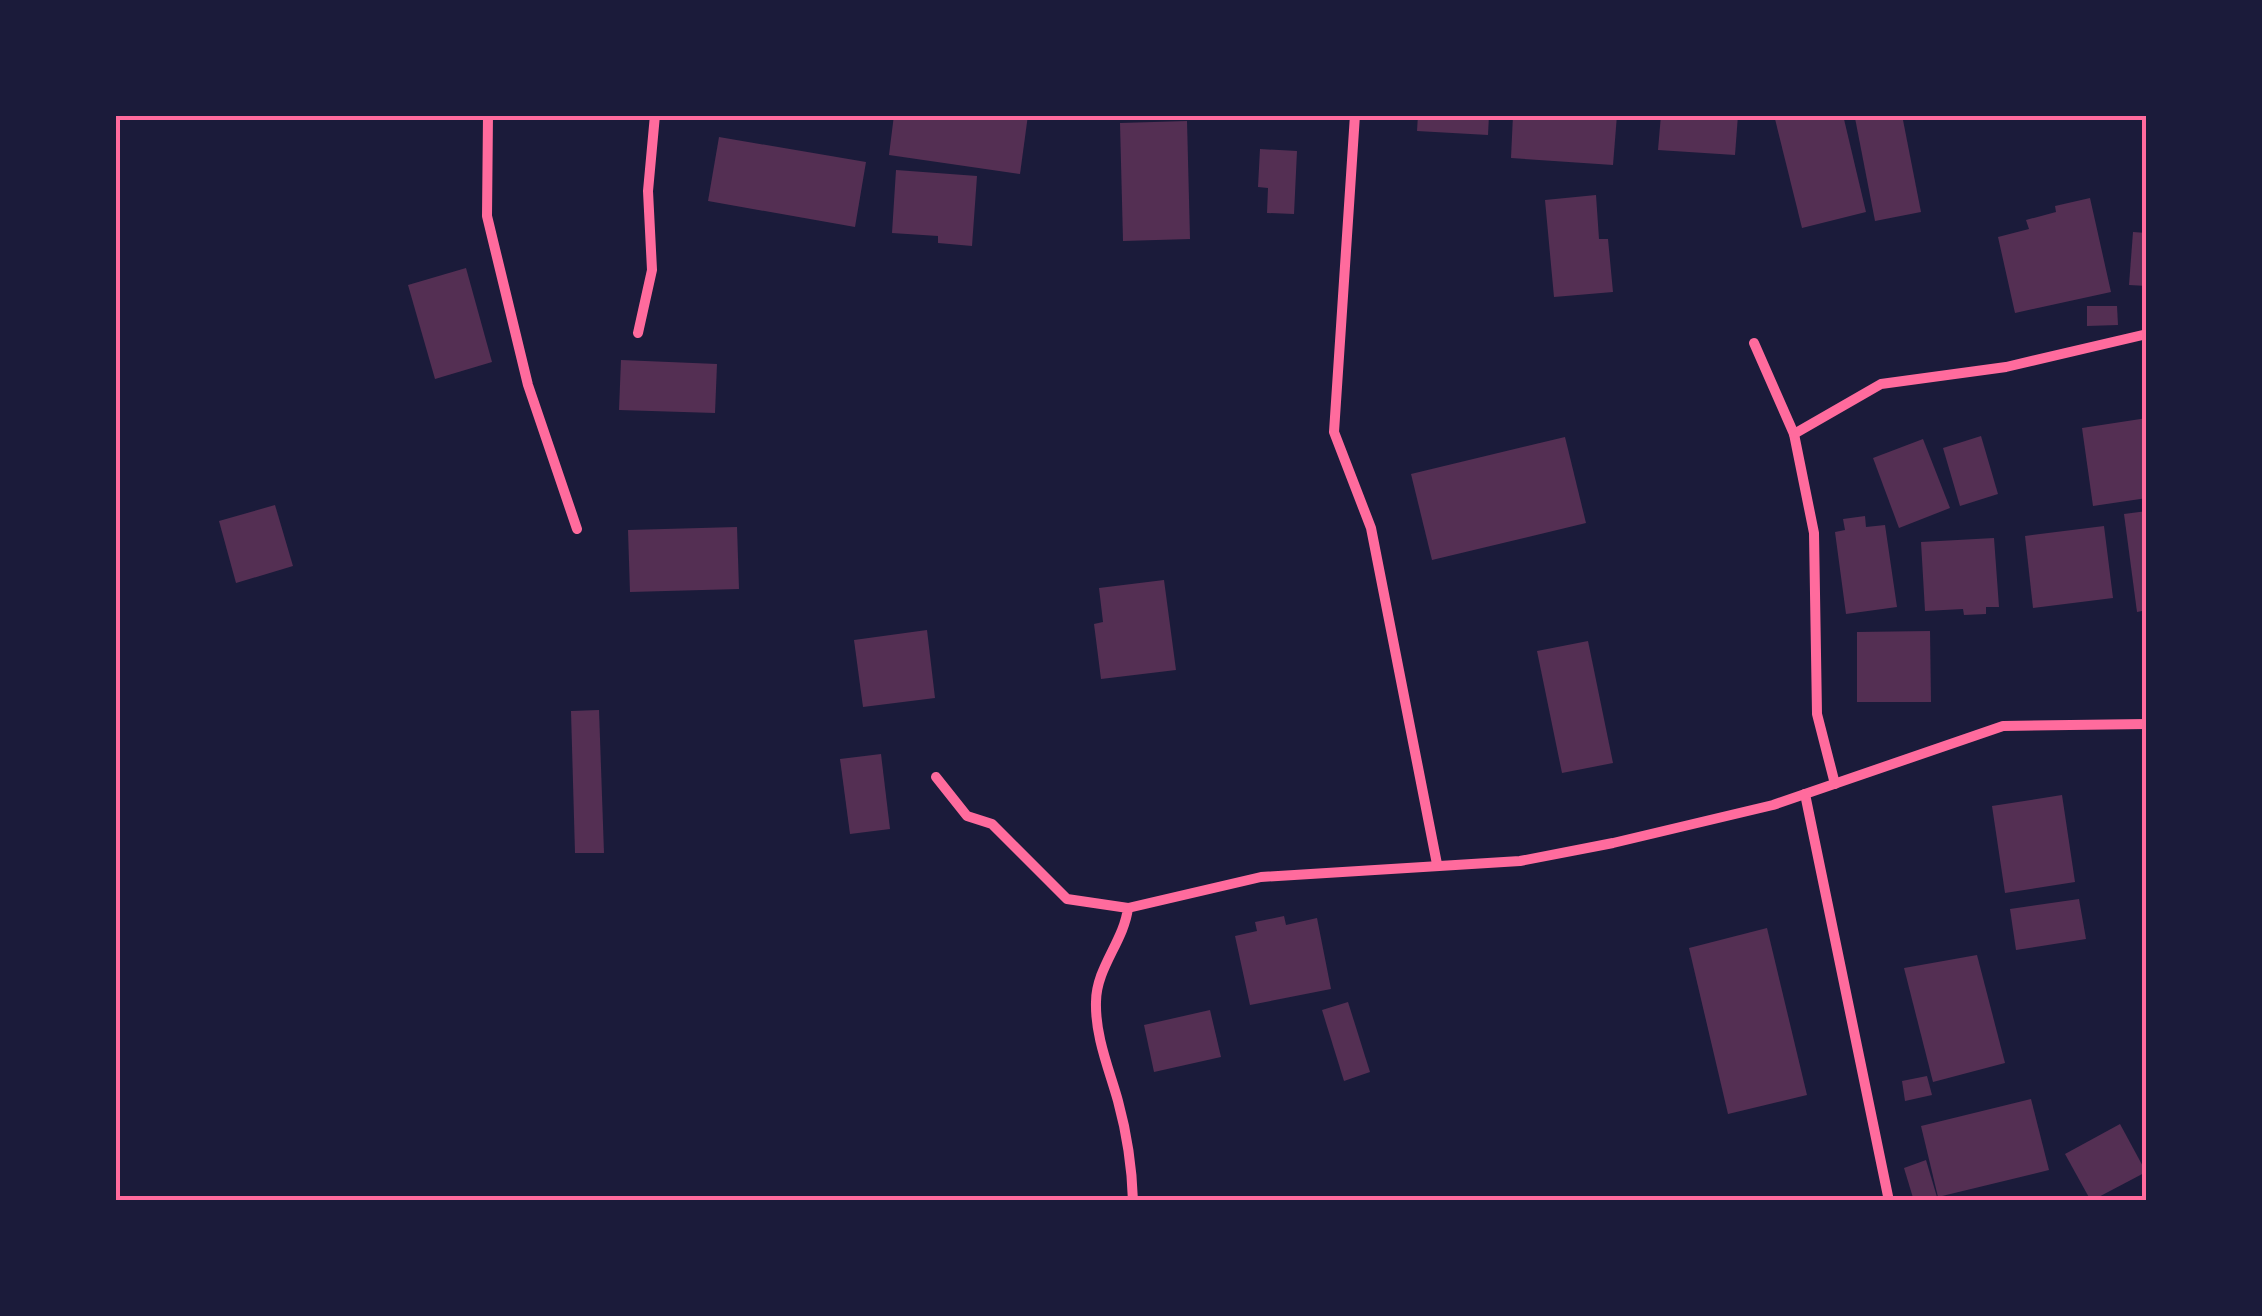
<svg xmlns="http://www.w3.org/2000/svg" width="2262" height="1316" viewBox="0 0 2262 1316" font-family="'Times New Roman',serif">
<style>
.building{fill:#542f53}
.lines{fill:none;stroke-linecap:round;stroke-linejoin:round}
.minor{stroke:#ff6b9d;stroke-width:10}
.neatline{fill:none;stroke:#ff6b9d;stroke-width:4}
</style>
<rect width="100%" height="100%" fill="#1b1b3a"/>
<g class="building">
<polygon points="894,115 1028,115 1020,174 889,155"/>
<polygon points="1418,115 1489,115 1488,135 1417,131"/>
<polygon points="1513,115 1617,115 1613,165 1511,158"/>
<polygon points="1661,115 1738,115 1735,155 1658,150"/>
<polygon points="1774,115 1843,115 1866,212 1802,228"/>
<polygon points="1868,115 1902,115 1921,212 1875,221 1855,118"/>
<polygon points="1187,121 1190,239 1123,241 1120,123"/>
<polygon points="719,137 866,162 855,227 708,201"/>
<polygon points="1260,149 1297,151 1294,214 1267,213 1268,188 1258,187"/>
<polygon points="896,170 977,176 972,246 938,243 938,236 892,233"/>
<polygon points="1596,195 1599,239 1608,239 1613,292 1554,297 1545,200"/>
<polygon points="2090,198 2111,292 2015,313 1998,237 2029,229 2026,220 2056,212 2055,206"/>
<polygon points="2133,232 2147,233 2147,286 2129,285"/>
<polygon points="466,268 492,362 435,379 408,285"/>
<polygon points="2087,306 2117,306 2118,325 2087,326"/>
<polygon points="621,360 717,364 715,413 619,410"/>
<polygon points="2147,418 2147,498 2093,506 2082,428"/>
<polygon points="1981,436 1998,494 1960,506 1943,448"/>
<polygon points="1565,437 1586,523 1432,560 1411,474"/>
<polygon points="1923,439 1950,508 1899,528 1873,458"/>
<polygon points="275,505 293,566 236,583 219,521"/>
<polygon points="2147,511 2147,610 2137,612 2124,514"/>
<polygon points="1865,516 1866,527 1885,525 1897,607 1846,614 1835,532 1845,530 1843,519"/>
<polygon points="2104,526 2113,598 2033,608 2025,536"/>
<polygon points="737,527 739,589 630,592 628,530"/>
<polygon points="1994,538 1999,607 1986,607 1986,614 1964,615 1963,609 1925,611 1921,542"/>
<polygon points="1164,580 1176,670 1101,679 1094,624 1103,622 1099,588"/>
<polygon points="927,630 935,698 863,707 854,640"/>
<polygon points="1930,631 1931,702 1857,702 1857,632"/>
<polygon points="1588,641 1613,763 1562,773 1537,651"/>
<polygon points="599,710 604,853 575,853 571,711"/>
<polygon points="881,754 890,829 850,834 840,759"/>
<polygon points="2062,795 2075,882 2005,893 1992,806"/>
<polygon points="2079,899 2086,939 2016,950 2010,909"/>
<polygon points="1284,916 1286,925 1317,918 1331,989 1250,1005 1235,936 1257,931 1255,922"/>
<polygon points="1767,928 1807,1095 1728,1114 1689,948"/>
<polygon points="1977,955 2005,1063 1933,1082 1904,968"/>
<polygon points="1348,1002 1370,1072 1344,1081 1322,1010"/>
<polygon points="1210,1010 1221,1057 1154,1072 1144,1025"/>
<polygon points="1927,1076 1932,1095 1905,1101 1902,1081"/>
<polygon points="2031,1099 2049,1170 1938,1197 1921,1126"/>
<polygon points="2120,1124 2146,1172 2091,1201 2065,1154"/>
<polygon points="1926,1160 1937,1197 1914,1201 1904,1168"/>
</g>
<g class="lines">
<g class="minor">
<polyline points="488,115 487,216 528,385 577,529"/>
<polyline points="1355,115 1334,432 1371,528 1437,864"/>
<polyline points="638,333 652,270 648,191 655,115"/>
<polyline points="1754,343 1794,434 1814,533 1817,714 1835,784"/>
<polyline points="1794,434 1881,384 2006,367 2147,334"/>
<path d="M 936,777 L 967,816 L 992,824 L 1067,899 L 1128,908 C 1124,941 1096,968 1096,1002 C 1095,1036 1109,1069 1118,1101 C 1127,1134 1132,1167 1133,1201"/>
<polyline points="1805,794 1889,1201"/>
<polyline points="1128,908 1261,877 1520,861 1613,843 1773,805 2003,726 2147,724"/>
</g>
</g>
<rect width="2262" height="1316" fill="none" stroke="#1b1b3a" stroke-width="235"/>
<rect x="118" y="118" width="2026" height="1080" class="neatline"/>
</svg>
